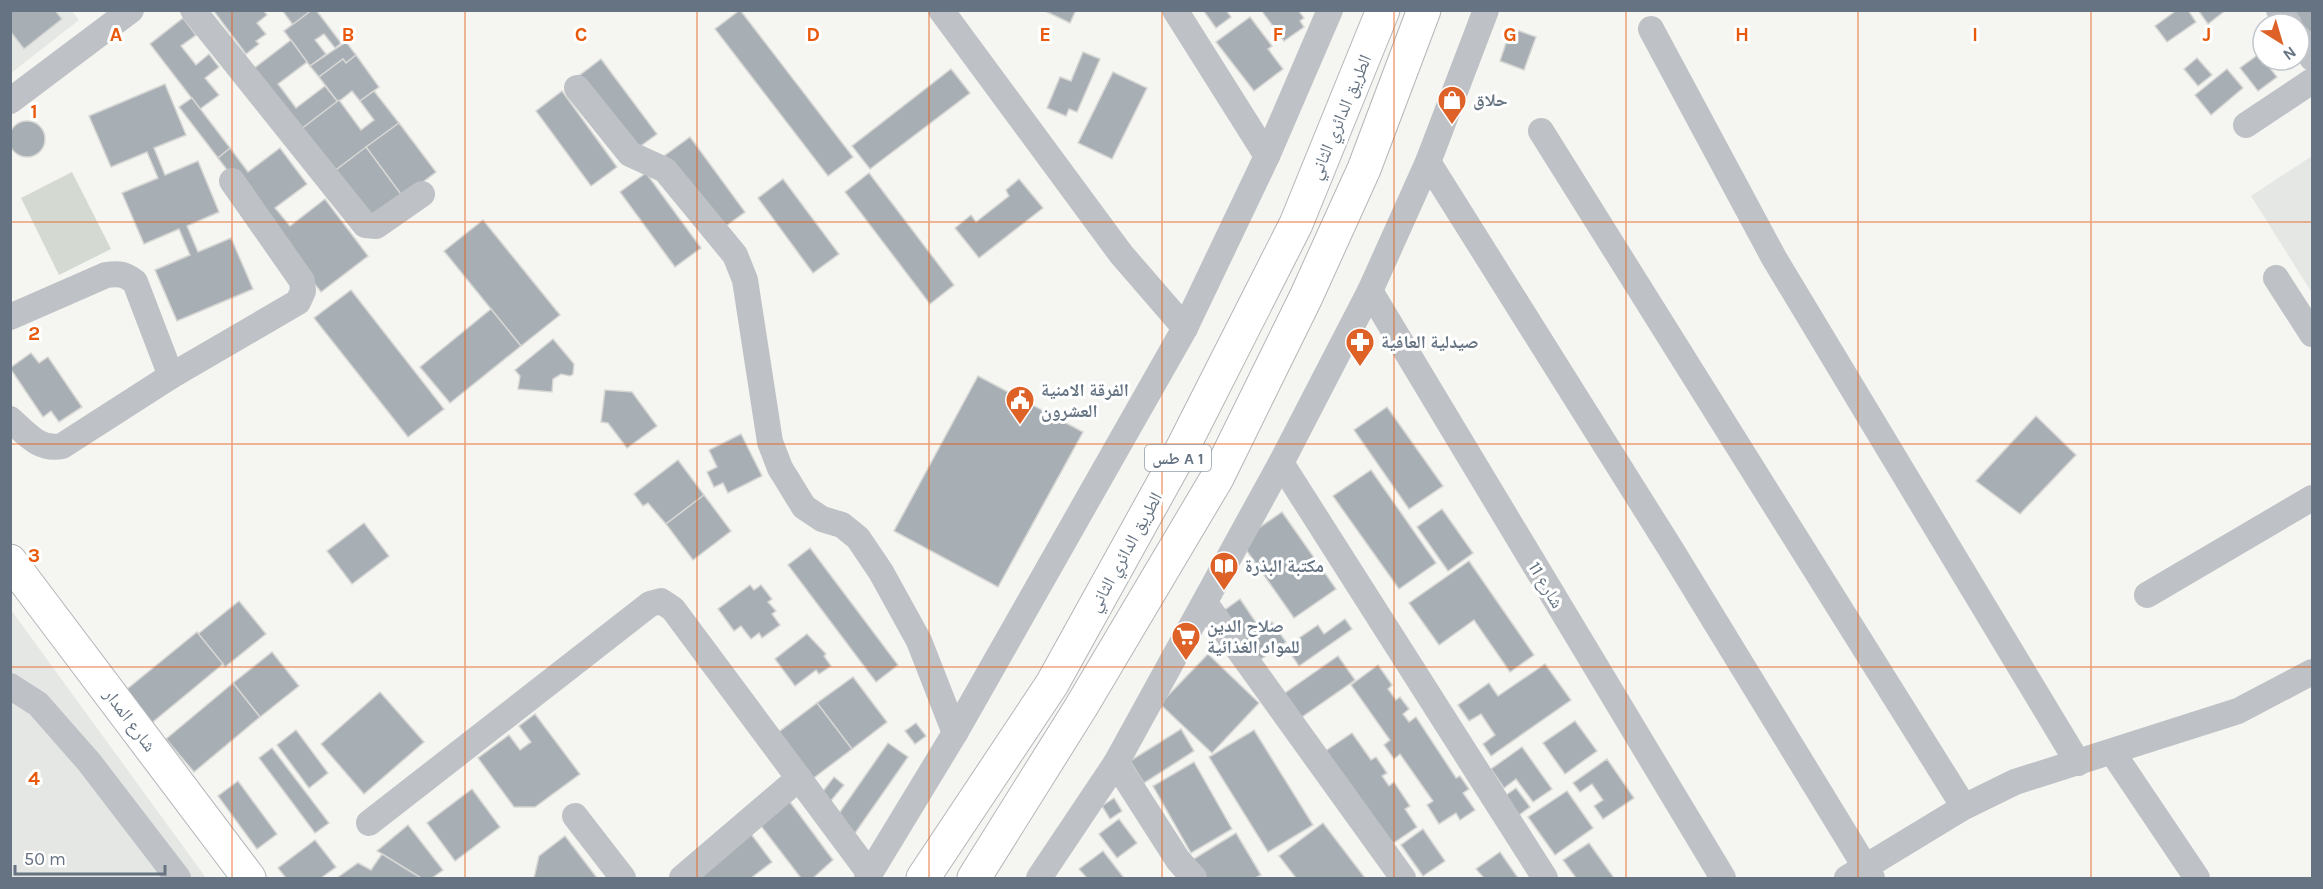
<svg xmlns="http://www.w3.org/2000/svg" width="2323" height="889" viewBox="0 0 2323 889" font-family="Karla,'Noto Naskh Arabic',sans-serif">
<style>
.built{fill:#e5e7e5}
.green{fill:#d4dad1}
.building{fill:#a7aeb4;stroke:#d6d6d4;stroke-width:1.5}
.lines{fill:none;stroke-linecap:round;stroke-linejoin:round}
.major-casing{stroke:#b1b5b9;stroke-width:35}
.highway-casing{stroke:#b3b6b9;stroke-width:35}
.minor{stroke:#bec1c5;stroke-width:26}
.major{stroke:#fff;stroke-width:33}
.highway{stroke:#fff;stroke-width:33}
.grid{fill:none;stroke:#e8590c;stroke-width:1.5;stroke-opacity:0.55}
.labels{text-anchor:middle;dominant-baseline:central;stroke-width:6;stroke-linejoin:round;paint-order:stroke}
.shield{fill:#fff;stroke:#939da8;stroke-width:1.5}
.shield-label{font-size:16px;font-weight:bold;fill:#657382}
.poi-label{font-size:18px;font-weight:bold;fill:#657382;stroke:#fff;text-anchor:start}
.street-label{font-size:18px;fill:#657382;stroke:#fff}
.grid-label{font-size:20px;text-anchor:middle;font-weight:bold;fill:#e8590c;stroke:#fff;stroke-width:6;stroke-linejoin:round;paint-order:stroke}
</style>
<rect width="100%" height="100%" fill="#f5f5f1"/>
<g class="built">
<polygon points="11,11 72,11 79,20 11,73"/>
<polygon points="2312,156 2312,293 2251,196"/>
<polygon points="11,610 206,878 11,878"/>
</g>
<polygon class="green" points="72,172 111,249 59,275 21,198"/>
<g class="building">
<polygon points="10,10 55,10 62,19 24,49 10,31"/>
<polygon points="213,10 263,10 267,15 257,23 266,34 256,41 259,44 246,54"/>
<polygon points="282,10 312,10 293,25"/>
<polygon points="312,10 316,10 341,43 335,48 324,34 315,40 326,54 310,66 284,31"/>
<polygon points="740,10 853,157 828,176 715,29"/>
<polygon points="1043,10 1076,10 1070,23"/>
<polygon points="1203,10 1226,10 1231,17 1216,28"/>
<polygon points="1261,10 1298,10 1304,18 1300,21 1304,27 1284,41"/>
<polygon points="2177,10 2188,10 2196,22 2167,42 2155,26"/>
<polygon points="2198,10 2226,10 2208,24"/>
<polygon points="2287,10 2312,10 2312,31 2307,36"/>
<polygon points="1250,17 1272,46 1268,49 1283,69 1254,91 1216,42"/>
<polygon points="183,18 196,35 181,46 196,65 209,54 219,67 205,78 219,95 200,109 150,44"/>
<polygon points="1511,28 1536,37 1524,70 1500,61"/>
<polygon points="291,40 307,62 278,84 296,108 325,86 338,102 300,130 253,69"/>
<polygon points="346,42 356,55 346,63 343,59 319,77 310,66"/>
<polygon points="1083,52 1100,59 1077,112 1069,109 1066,116 1047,108 1060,77 1071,81"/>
<polygon points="2259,54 2277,77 2258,91 2240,68"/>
<polygon points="356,55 379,87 360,101 352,91 338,102 319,77 343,59 346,63"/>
<polygon points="2197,58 2212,75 2198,86 2184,69"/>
<polygon points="601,59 657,134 631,153 576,78"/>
<polygon points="951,69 970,93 870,169 852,146"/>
<polygon points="2227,69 2243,88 2211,115 2195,95"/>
<polygon points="1113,72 1147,88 1112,159 1078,143"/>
<polygon points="165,84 186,135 154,148 165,175 198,161 219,212 187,226 198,252 231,238 253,289 177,321 155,270 190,255 179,229 144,244 122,193 158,178 147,152 111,167 89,116"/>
<polygon points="374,91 399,123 332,173 300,130 339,100 361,130 374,120 360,101"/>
<polygon points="562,91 617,167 591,186 536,111"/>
<polygon points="192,98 230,148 218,158 179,107"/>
<circle cx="27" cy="139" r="18"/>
<polygon points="399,123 436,172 403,197 366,147"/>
<polygon points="690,137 745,212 719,231 664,156"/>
<polygon points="366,147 403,197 369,222 332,173"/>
<polygon points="230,148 248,172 280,148 307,184 275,208 290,226 325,199 368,256 321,292 218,158"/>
<polygon points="646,173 701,248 675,267 620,192"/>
<polygon points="869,173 954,285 930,304 845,192"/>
<polygon points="783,179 839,254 813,273 758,198"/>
<polygon points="1019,179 1043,208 979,258 955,228 971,215 976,222 1009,196 1006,190"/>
<polygon points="483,220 560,315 521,346 444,251"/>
<polygon points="351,290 444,409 408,437 314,318"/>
<polygon points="491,309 521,346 450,403 420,367"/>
<polygon points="553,339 574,364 573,374 570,376 561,374 553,379 552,392 518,389 520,376 515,370"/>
<polygon points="31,353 39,363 48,357 82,407 59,422 51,411 43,417 10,368"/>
<polygon points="978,376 1083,432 998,587 894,531"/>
<polygon points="605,390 632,392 657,426 627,448 608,423 601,422"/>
<polygon points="1387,407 1443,486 1409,509 1354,430"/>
<polygon points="2036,416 2076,455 2020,514 1976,481"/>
<polygon points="741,434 762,476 728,493 723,483 714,487 707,472 717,467 709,450"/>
<polygon points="678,460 704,495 666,524 648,503 643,506 634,494"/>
<polygon points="1371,470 1436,563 1399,589 1333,496"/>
<polygon points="704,495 731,531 693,560 666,524"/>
<polygon points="1442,509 1473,553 1448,571 1417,527"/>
<polygon points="1282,512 1336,589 1294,618 1240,541"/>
<polygon points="364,523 389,556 352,584 327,551"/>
<polygon points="810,548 898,665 876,682 788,565"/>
<polygon points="1469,561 1534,655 1510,672 1474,620 1439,645 1409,603"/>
<polygon points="750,585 754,590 761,585 772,599 768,602 776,611 772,614 780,625 762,638 759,633 751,639 741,626 734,631 718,609"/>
<polygon points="1240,599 1261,630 1272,622 1286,642 1254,664 1219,614"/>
<polygon points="239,601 266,634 225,667 198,634"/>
<polygon points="1345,619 1352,629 1299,666 1286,647 1318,625 1324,634"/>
<polygon points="197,632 223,664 148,726 121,694"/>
<polygon points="807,634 826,654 824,656 831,666 819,674 816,670 795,686 775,659"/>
<polygon points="272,652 299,686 260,717 233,683"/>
<polygon points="1208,654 1259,703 1212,753 1160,704"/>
<polygon points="1338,656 1355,680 1299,719 1282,695"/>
<polygon points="1545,664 1571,700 1491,756 1483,744 1495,735 1481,714 1469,721 1458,705 1489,683 1498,696"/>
<polygon points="1378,665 1392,685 1388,689 1396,700 1400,697 1409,709 1403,714 1409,722 1416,717 1456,778 1460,776 1469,789 1463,793 1475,810 1460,820 1456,813 1439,824 1427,805 1433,801 1400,754 1394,759 1384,745 1390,740 1351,685"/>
<polygon points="853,677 887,722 852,749 817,703"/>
<polygon points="233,683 260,717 194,772 166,739"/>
<polygon points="380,692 424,742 364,794 321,744"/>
<polygon points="817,703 852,749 811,780 776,734"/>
<polygon points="535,714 580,774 535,807 514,807 478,758 509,735 520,750 531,742 519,726"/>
<polygon points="1575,721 1597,751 1565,774 1543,743"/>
<polygon points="916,723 926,736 915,744 905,731"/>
<polygon points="1181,729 1194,751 1144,783 1130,761"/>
<polygon points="296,730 328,773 309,788 277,745"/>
<polygon points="1254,730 1313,825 1268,852 1209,757"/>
<polygon points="1352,733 1371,760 1376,757 1387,773 1382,776 1389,786 1394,782 1410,806 1405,809 1417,827 1389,846 1324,752"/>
<polygon points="888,743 908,757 853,836 833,822"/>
<polygon points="1522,747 1552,789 1533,802 1516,779 1504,788 1491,769"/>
<polygon points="272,748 329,823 315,833 259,758"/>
<polygon points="1607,759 1634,798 1603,819 1594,806 1603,800 1592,784 1580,792 1573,783"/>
<polygon points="1194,762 1232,829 1191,853 1153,786"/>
<polygon points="834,777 844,785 829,803 820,795"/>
<polygon points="238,781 277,834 257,849 218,796"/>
<polygon points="1516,788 1530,807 1519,815 1505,796"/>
<polygon points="472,789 500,827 455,861 427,823"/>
<polygon points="1567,791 1593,828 1555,855 1528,817"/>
<polygon points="787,798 833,860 813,878 801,878 758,822"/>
<polygon points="1114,798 1122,811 1110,819 1102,806"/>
<polygon points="1119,819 1137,843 1117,858 1099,834"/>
<polygon points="1323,823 1365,878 1296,878 1279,856"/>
<polygon points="408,825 443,870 432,878 421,878 377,851"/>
<polygon points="1423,829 1445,861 1423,876 1401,845"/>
<polygon points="1236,833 1261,875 1255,878 1204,878 1192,860"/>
<polygon points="751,834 772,862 751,878 693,878"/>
<polygon points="565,836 597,878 534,878 539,856"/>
<polygon points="315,840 336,867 321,878 286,878 278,868"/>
<polygon points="1589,843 1614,878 1576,878 1563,860"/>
<polygon points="1103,851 1124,878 1087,878 1079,869"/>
<polygon points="1500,852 1518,878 1484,878 1476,869"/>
<polygon points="382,854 421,878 337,878 358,863 371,870"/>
</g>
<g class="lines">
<g class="major-casing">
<polyline id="major" points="10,561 249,878"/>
</g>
<g class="highway-casing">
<g id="highway">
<polyline points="923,878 1052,684 1180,453 1296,224 1383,10"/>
<polyline points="974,878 1081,707 1217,478 1306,297 1364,169 1424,10"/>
</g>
</g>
<g class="minor">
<polyline points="193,10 365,225 376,226 422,194"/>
<polyline points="941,10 1121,254 1185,328"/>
<polyline points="1175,10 1267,156"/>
<polyline points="2279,10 2289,24"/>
<polyline points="1651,29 1774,258 2078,763"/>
<polyline points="2299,38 2312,58"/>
<polyline points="577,88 630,154 665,170 735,255 745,280 770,442 780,468 804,507 822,519 842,525 858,538 881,572 919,641 955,733"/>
<polyline points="10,101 131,10"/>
<polyline points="2246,125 2312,81"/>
<polyline points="1541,131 1964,807"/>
<polyline points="1428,162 1672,551 1872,878"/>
<polyline points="2276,278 2312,334"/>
<polyline points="1370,291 1723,878"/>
<path d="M 10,317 L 106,275 C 119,273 125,274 135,282 L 171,376"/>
<path d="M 10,419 C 26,433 39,451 62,446 L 171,376 L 298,302 L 303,291 L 302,281 L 232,181"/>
<polyline points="1281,463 1545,878"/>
<polyline points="2147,595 2312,498"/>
<polyline points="1205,603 1403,878"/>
<polyline points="10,686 38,704 89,762 178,878"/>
<polyline points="2113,753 2197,878"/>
<polyline points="1116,763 1178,860 1194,878"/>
<polyline points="575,816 623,878"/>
<polyline points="369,823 650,604 661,601 673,609 870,874"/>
<polyline points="682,878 799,778"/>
<polyline points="867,878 955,733 1185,328 1267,156 1330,10"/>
<polyline points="1039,878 1116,763 1281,463 1370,291 1428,162 1486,10"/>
<polyline points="1847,878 1964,807 2015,782 2238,711 2312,672"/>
</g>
<use href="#major" class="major"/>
<use href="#highway" class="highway"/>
</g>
<path class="grid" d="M 232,10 L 232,878M 465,10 L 465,878M 697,10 L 697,878M 929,10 L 929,878M 1162,10 L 1162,878M 1394,10 L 1394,878M 1626,10 L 1626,878M 1858,10 L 1858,878M 2091,10 L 2091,878M 10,222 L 2312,222M 10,444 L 2312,444M 10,667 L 2312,667"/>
<defs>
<g id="shop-pin" transform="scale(1.5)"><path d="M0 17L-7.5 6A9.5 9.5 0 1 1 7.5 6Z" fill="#de6128" stroke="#fff"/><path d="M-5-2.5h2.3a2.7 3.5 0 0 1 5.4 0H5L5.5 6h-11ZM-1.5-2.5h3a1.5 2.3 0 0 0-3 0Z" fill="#fff"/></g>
<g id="pharmacy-pin" transform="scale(1.5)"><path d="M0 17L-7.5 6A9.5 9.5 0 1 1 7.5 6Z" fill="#de6128" stroke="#fff"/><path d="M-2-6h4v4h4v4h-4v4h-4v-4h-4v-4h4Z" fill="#fff"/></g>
<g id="civic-pin" transform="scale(1.5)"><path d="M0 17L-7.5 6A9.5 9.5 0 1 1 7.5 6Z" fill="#de6128" stroke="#fff"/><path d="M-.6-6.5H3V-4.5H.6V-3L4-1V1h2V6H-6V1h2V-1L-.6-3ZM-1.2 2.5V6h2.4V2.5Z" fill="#fff"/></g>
<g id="library-pin" transform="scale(1.5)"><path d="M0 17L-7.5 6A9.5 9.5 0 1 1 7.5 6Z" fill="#de6128" stroke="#fff"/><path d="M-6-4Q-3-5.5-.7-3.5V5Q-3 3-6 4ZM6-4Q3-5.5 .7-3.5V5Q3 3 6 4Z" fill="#fff"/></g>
<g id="supermarket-pin" transform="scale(1.5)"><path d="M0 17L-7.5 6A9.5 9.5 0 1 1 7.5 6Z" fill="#de6128" stroke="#fff"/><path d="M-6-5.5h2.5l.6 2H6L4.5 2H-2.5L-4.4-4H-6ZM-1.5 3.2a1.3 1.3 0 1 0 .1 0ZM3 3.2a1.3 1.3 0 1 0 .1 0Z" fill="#fff"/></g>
</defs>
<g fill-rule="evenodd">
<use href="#shop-pin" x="1452" y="100"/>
<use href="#pharmacy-pin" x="1360" y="342"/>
<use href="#civic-pin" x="1020" y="400"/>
<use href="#library-pin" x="1224" y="566"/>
<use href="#supermarket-pin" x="1186" y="636"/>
</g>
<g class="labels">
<rect class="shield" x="1145" y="445" width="66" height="26" rx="4.5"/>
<g class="shield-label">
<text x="1178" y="458">طس A 1</text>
</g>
<g class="poi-label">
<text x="1473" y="100">حلاق</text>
<text x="1381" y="342">صيدلية العافية</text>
<text x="1041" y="390">الفرقة الامنية<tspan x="1041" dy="21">العشرون</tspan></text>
<text x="1245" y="566">مكتبة البذرة</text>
<text x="1207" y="626">صلاح الدين<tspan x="1207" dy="21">للمواد الغذائية</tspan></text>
</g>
<g class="street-label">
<text transform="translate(1340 117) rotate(-67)">الطريق الدائري الثاني</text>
<text transform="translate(1125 552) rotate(-61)">الطريق الدائري الثاني</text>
<text transform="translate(1546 585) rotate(59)">شارع 11</text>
<text transform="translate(130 720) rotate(53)">شارع المدار</text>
</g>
</g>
<g class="grid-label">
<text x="116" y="41">A</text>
<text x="348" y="41">B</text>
<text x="581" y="41">C</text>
<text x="813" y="41">D</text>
<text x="1045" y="41">E</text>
<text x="1278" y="41">F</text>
<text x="1510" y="41">G</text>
<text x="1742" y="41">H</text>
<text x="1975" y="41">I</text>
<text x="2207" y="41">J</text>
<text x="34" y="118">1</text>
<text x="34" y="340">2</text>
<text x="34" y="562">3</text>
<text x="34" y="785">4</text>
</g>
<rect width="2323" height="889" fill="none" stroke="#657382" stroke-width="24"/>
<g transform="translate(2281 42) rotate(143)"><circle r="28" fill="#ffffff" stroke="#c1c7cd" stroke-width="1.5"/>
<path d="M0-4.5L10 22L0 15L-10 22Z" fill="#de6128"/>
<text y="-9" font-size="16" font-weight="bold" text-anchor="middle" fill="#657382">N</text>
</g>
<path d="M15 865v9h150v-9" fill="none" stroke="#657382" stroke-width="3"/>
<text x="24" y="865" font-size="18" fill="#657382" stroke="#ffffff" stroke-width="4.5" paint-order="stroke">50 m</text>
</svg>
